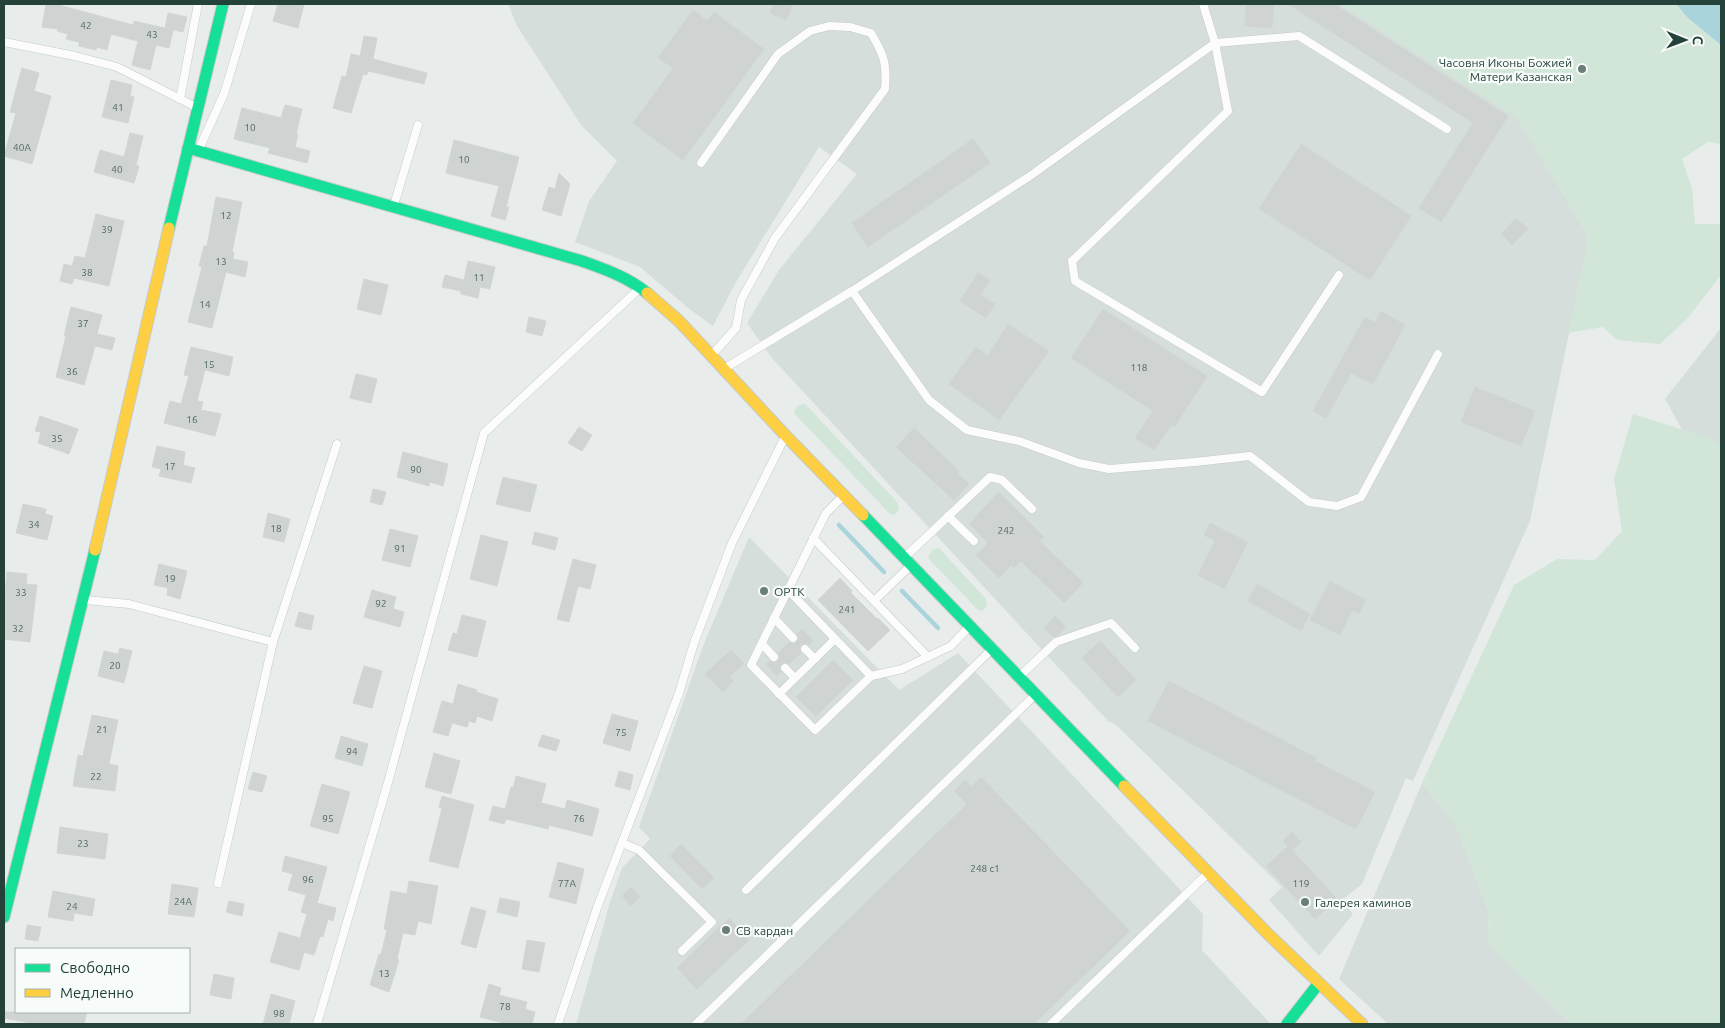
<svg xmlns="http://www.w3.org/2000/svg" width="1725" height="1028" viewBox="0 0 1725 1028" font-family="Ubuntu,sans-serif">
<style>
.built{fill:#d6dedb}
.green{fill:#d1e6d8}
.water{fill:#a9d4db}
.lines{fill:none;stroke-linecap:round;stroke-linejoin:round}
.stream{stroke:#a9d4db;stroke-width:4.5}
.building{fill:#cfd4d2;stroke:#d1d6d4}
.lane-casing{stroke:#c5cac8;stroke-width:9}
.fast-casing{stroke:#c3cbc8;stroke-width:13}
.slow-casing{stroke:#c3cbc8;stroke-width:13}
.lane{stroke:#fcfcfc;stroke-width:8}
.fast{stroke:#16e098;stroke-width:11}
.slow{stroke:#ffcf43;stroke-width:11}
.poi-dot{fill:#697e78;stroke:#f7fbf9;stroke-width:2}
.labels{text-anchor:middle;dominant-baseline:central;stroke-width:4.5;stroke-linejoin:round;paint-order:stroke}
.number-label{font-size:10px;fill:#506761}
.poi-label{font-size:12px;fill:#24423a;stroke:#f7fbf9;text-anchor:start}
</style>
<rect width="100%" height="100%" fill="#e8edeb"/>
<g class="built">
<polygon points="508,4 1340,4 1517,117 1589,237 1530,521 1413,781 1406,778 1362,884 1342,900 1353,914 1319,956 1269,900 1282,887 1116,725 1108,721 771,357 747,323 779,270 857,174 819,147 736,282 713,326 688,308 640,267 575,242 589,201 617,161 581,125 517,26"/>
<polygon points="1721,328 1721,500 1665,399"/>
<polygon points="749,537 899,690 958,653 1203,914 1202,950 1269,1022 1268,1024 576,1024 610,902 622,868 650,839 639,827 703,646"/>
<polygon points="1422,783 1456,825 1488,909 1489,945 1571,1024 1388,1024 1339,979"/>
</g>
<g class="green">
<polygon points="1340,4 1676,4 1688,18 1721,45 1721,144 1708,142 1682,159 1692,188 1695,224 1721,224 1721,275 1687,319 1660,344 1617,340 1603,327 1568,333 1589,237 1517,118"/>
<polygon points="805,404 898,503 899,509 896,514 891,515 794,413 797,406"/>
<polygon points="1633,414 1709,438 1721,446 1721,1024 1571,1024 1489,945 1488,909 1456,825 1422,783 1514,585 1557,559 1595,560 1622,531 1614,479"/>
<polygon points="939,548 986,599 987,605 984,610 979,611 928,558 932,550"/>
</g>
<polygon class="water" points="1676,4 1721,4 1721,45 1688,18"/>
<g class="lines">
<g class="stream">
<polyline points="839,525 884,572"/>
<polyline points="902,591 938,628"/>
</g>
</g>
<g class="building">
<polygon points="46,4 55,4 133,25 134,21 173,30 169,48 156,45 150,70 132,65 138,41 111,34 107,50 97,47 96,50 79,46 79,42 66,39 68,34 57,31 58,29 42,27"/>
<polygon points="278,4 304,4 298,28 273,21"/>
<polygon points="774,4 793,4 786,20 770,13"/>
<polygon points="1246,4 1274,4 1272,28 1245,26"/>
<polygon points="1288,4 1334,4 1508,116 1441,222 1419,208 1473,123"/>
<polygon points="693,10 707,21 714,12 764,49 683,160 633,123 673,68 658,58"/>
<polygon points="168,13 187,17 183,32 165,28"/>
<polygon points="364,36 377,38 373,59 427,73 424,84 368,71 367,75 363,74 351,113 333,108 342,76 346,77 351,54 360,56"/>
<polygon points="22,68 39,73 34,91 51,96 32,164 4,156 16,113 10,112"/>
<polygon points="111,80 132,85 130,96 134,97 128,123 102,117"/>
<polygon points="285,105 302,109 296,134 298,134 295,147 310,151 307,163 268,153 270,148 234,139 242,108 281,118"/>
<polygon points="130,133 143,136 136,165 139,166 134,183 94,172 100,150 124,157"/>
<polygon points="973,139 990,163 868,247 852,223"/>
<polygon points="454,140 519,157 506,207 509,207 505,220 491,216 499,186 446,173"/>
<polygon points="1301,144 1411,216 1370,280 1259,209"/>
<polygon points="559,173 570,184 561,216 542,210 549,187 555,189"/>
<polygon points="216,197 242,202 232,252 234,253 233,259 248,262 245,277 226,272 212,328 188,322 202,267 199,266 204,246 207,246"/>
<polygon points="96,214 124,221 109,286 74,278 72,284 60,281 64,264 72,266 75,256 85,258"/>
<polygon points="1516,218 1528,229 1512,245 1501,234"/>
<polygon points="468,261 495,267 490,289 480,287 478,298 461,294 461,291 442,287 445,275 464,280"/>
<polygon points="978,273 990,280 980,295 995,304 986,318 960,301"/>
<polygon points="364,279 388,285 381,315 357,309"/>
<polygon points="71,307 102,315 97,334 115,338 112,350 95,346 84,385 56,377 66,336 64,336"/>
<polygon points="1103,309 1207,376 1175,426 1172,424 1154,450 1135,438 1153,411 1071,358"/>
<polygon points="1381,311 1405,325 1373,384 1351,373 1326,418 1313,411 1365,317 1375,323"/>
<polygon points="529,317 546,321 542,336 526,332"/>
<polygon points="1008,324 1049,351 999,420 949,384 976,347 988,356"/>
<polygon points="191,347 233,357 229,376 205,370 197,401 203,402 201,410 221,414 215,436 164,423 170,401 181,404 189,376 184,375"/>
<polygon points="356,374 377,379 371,403 350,398"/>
<polygon points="1475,387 1535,411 1521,446 1461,422"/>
<polygon points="40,416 78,429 69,454 38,443 41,432 35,431"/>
<polygon points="579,427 592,435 582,451 568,443"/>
<polygon points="914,428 959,471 957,473 969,484 954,500 896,447"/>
<polygon points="157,446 185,452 183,465 195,468 191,483 159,476 161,469 152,467"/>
<polygon points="403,452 448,464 443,486 430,482 429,486 397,477"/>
<polygon points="503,477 537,485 530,512 496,504"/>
<polygon points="373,489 386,492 382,505 370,502"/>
<polygon points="999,492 1044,537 1040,541 1083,583 1064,603 1021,561 1014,568 1011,565 999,578 976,555 988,543 969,524"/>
<polygon points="23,504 46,509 45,514 53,516 47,540 16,533"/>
<polygon points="268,513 290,519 284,542 263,537"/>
<polygon points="1210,523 1248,542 1224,589 1198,575 1215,541 1204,535"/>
<polygon points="390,529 418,536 410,567 382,560"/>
<polygon points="535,532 558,538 555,550 532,544"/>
<polygon points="481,535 508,542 497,586 470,579"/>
<polygon points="573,559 596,565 590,589 578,586 569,622 557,619"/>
<polygon points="159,564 187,571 180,599 167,595 168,588 154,585"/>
<polygon points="7,572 27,574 26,584 37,585 30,642 4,639 4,606"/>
<polygon points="840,578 852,591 851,593 877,619 878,618 890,630 868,651 818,600"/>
<polygon points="1330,581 1366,600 1359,614 1352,610 1340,635 1310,620"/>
<polygon points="1257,584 1310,614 1301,631 1248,601"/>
<polygon points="372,590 396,597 393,609 404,612 400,627 364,617"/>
<polygon points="299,612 314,616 311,630 295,626"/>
<polygon points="462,615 486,621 477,657 448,650 453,633 457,634"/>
<polygon points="1055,616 1066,627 1057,636 1053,637 1044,628"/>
<polygon points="802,629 813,641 809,645 806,644 801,645 800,648 801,653 789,664 786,662 781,664 780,667 781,672 777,676 766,664 770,661 775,663 778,661 780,656 778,653 789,642 794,644 797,642 799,637 797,634"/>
<polygon points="1100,641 1136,680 1118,697 1082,658"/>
<polygon points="120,648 132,651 124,683 98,676 104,651 118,654"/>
<polygon points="731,650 744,663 730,677 733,681 723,692 705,674"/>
<polygon points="833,660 853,680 816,716 796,697"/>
<polygon points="364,666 382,671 372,708 353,703"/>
<polygon points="1169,681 1317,758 1315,761 1375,792 1356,829 1148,721"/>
<polygon points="458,684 477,690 476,692 498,699 492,721 477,716 475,723 469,721 467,727 452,723 448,736 433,732 442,701 453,704"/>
<polygon points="612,714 638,721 630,751 603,743"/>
<polygon points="92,715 118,720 109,764 118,766 115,791 73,786 78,755 83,756"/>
<polygon points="542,735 560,740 556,751 538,746"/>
<polygon points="341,736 368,744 362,766 335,758"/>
<polygon points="434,753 460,761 451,794 425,787"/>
<polygon points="619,771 633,775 630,790 615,786"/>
<polygon points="253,772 267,776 262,792 248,789"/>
<polygon points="516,776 546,784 541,803 565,809 567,800 599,809 592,836 549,825 548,829 506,819 504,824 489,820 493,806 505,809 511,787 513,788"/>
<polygon points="981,777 1130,931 1034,1024 741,1024 967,804 954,791 965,780 971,787"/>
<polygon points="322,784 350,792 338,834 310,826"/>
<polygon points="442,796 474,805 458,868 429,861 442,808 439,807"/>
<polygon points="60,827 108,834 105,859 57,853"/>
<polygon points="1292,832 1301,842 1292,850 1337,899 1315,919 1266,866 1288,846 1283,841"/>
<polygon points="681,844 714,878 702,889 670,856"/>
<polygon points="285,856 327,867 317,903 336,908 333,921 328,919 323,937 320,936 314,955 304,952 299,970 270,962 279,932 300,938 307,914 301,912 306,895 288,890 293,874 282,871"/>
<polygon points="558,862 584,869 576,904 549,897"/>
<polygon points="409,881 438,886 431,924 418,921 415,935 403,933 397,959 399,960 389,992 370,985 379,954 381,955 387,930 384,929 391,891 407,894"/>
<polygon points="172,884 198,888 194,917 168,914"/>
<polygon points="631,887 640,897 631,906 622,896"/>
<polygon points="53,891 95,899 92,916 74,913 73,921 48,917"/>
<polygon points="500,898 520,902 517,917 497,912"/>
<polygon points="229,901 244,904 242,916 226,912"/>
<polygon points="471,907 486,911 476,948 461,944"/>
<polygon points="729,918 749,940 697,989 677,968"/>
<polygon points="27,925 41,927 38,941 25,939"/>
<polygon points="527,940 545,943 539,972 522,969"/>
<polygon points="214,974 234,978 231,999 210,995"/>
<polygon points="489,984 501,988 499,995 527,1002 525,1009 535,1012 532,1024 507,1024 480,1017"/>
<polygon points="271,994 295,1001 289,1024 263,1024"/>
<polygon points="4,1012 87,1012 84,1024 37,1024 4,1018"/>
</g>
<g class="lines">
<g class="lane-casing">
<g id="lane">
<polyline points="4,42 75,56 117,67 196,107"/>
<polyline points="180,99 198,4"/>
<polyline points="199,149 224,94 251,4"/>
<path d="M 701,163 L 778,54 L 810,31 L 829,26 L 850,27 L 871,33 C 884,55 887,63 885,89 L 775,238 L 741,300 L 736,328 L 712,355"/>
<polyline points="394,205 418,125"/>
<polyline points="1339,275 1262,392 1075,281 1072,261 1228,111 1215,43 1299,36 1447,129"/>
<polyline points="852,291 929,400 967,430 1019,441 1079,463 1109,469 1195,462 1250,456 1309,502 1337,506 1361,497 1438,354"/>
<polyline points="727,367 852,291 1030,176 1215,43 1203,4"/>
<polyline points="843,496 826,513 788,590 871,676 902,669 951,646 969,627"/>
<polyline points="948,516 974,541"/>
<polyline points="813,538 928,657"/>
<polyline points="906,556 990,477 1002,480 1032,509"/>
<polyline points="788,590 751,665 815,730 871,676"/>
<polyline points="85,600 129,604 273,642"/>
<polyline points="874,601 910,566"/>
<polyline points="774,618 793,638"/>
<polyline points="762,644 774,657"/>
<polyline points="805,649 815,659"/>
<polyline points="785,668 795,678"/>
<polyline points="1021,675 1056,642 1111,623 1135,648"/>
<polyline points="779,694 835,639"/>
<polyline points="622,843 639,850 712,922 682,951"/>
<polyline points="218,883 273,642 337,444"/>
<polyline points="746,890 991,650"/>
<polyline points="317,1024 387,786 484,433 639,289"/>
<polyline points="558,1024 597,908 679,693 694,643 732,543 784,439"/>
<polyline points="696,1024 1035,695"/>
<polyline points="1051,1024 1207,874"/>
</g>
</g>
<g class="fast-casing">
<g id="fast">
<path d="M 188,148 L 582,261 C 604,269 628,277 647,293"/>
<polyline points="169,228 223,4"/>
<polyline points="863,515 1124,786"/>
<polyline points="4,917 95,550"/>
<polyline points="1287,1024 1319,983"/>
</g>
</g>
<g class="slow-casing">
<g id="slow">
<polyline points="647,293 679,321 786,436 863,515"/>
<polyline points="95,550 169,228"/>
<polyline points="1124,786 1268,934 1362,1024"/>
</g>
</g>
<use href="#lane" class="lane"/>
<use href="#fast" class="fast"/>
<use href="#slow" class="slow"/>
</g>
<g class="poi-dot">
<circle cx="1582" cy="69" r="5"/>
<circle cx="764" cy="591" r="5"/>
<circle cx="1305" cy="902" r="5"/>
<circle cx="726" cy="930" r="5"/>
</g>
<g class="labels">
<g class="number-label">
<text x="86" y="25">42</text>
<text x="152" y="34">43</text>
<text x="118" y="107">41</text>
<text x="250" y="127">10</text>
<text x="22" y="147">40А</text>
<text x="464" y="159">10</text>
<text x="117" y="169">40</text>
<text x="226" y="215">12</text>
<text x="107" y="229">39</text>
<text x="221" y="261">13</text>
<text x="87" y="272">38</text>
<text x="479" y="277">11</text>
<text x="205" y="304">14</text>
<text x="83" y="323">37</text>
<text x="209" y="364">15</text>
<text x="1139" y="367">118</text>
<text x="72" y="371">36</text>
<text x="192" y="419">16</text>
<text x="57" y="438">35</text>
<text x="170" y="466">17</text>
<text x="416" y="469">90</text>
<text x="34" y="524">34</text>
<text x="276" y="528">18</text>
<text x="1006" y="530">242</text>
<text x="400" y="548">91</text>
<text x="170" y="578">19</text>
<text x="21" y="592">33</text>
<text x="381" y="603">92</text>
<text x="847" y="609">241</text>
<text x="18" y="628">32</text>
<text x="115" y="665">20</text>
<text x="102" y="729">21</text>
<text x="621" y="732">75</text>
<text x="352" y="751">94</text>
<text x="96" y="776">22</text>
<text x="328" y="818">95</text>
<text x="579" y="818">76</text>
<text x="83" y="843">23</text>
<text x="985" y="868">248 с1</text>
<text x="308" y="879">96</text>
<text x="567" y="883">77А</text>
<text x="1301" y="883">119</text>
<text x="183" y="901">24А</text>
<text x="72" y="906">24</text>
<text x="384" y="973">13</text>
<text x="505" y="1006">78</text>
<text x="279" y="1013">98</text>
</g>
<g class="poi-label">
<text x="1572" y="62" text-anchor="end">Часовня Иконы Божией<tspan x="1572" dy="14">Матери Казанская</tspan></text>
<text x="774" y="591">ОРТК</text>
<text x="1315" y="902">Галерея каминов</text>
<text x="736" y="930">СВ кардан</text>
</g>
</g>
<rect width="1725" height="1028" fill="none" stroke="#24423a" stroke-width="10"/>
<rect x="15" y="948" width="175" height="65" fill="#f7fbf9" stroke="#a3b1ad"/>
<rect x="25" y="964" width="25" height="8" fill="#16e098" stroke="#a3b1ad"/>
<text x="60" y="973" font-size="15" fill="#24423a">Свободно</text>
<rect x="25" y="989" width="25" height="8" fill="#ffcf43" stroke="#a3b1ad"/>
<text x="60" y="998" font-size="15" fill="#24423a">Медленно</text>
<g transform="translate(1685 40) rotate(91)" stroke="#f7fbf9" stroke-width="4" paint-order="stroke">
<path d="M0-4L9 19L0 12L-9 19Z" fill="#24423a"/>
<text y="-8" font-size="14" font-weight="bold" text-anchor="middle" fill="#24423a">С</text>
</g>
</svg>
